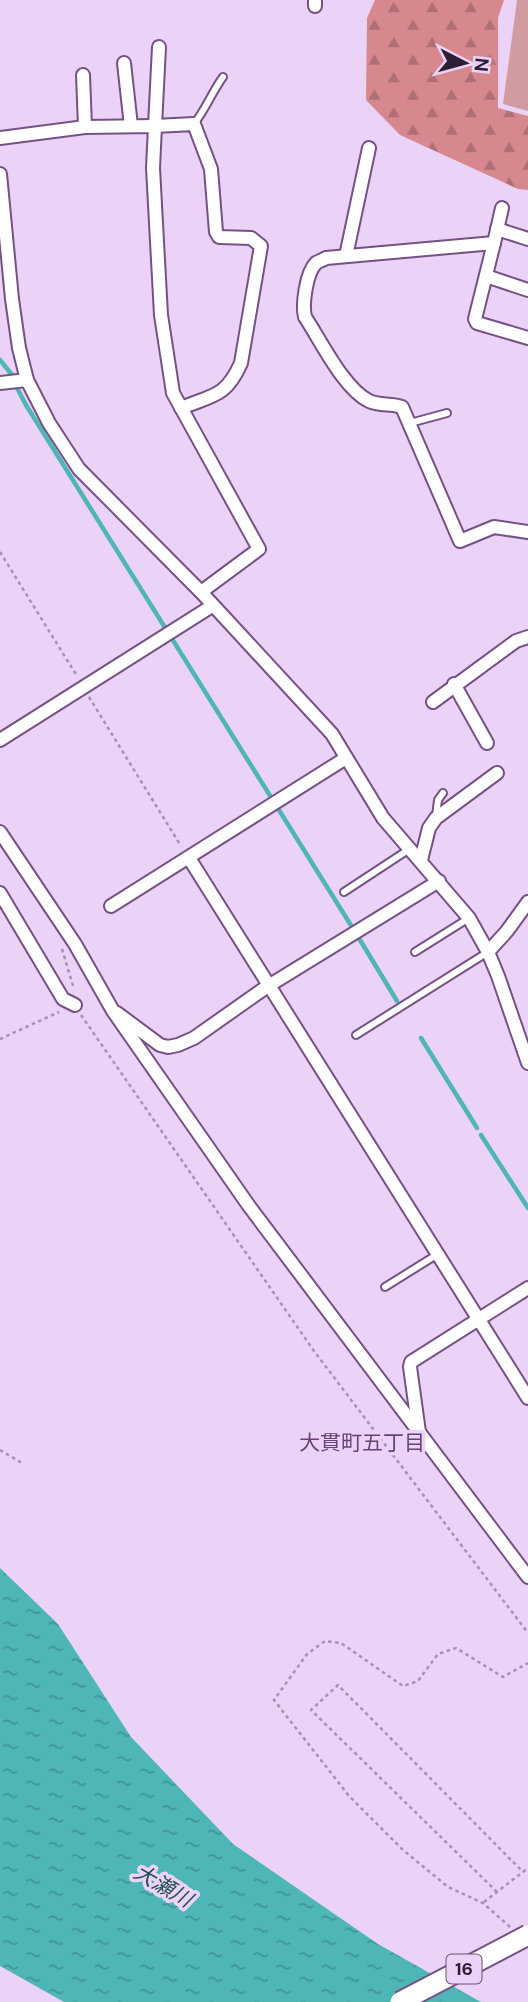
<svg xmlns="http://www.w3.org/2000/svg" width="528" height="2002" viewBox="0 0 528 2002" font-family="'DM Sans','Noto Sans JP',sans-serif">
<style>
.forest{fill:url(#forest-firs)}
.park{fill:#d19ca0}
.water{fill:url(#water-ripples)}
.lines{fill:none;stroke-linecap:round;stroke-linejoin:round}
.stream{stroke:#4eb6b6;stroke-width:4.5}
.service-casing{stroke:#755186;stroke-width:10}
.minor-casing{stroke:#755186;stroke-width:16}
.path{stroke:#a591b0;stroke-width:2.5;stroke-dasharray:3.5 3.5;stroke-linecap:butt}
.service{stroke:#fff;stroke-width:6}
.minor{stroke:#fff;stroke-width:12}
.primary-bridge-casing{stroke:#755186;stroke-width:23;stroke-linecap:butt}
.primary-bridge{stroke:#fff;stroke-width:19}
.labels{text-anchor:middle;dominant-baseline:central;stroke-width:7;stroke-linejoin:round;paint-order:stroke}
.shield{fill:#ebd3f7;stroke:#66546e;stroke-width:2}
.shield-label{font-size:18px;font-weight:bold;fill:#2d1e34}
.neighbourhood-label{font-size:21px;fill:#664276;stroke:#ebd3f7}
.water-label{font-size:21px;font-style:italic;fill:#245252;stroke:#ebd3f7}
</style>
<defs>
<pattern id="forest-firs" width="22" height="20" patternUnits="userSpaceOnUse" patternTransform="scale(1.75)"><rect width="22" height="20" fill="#d6888e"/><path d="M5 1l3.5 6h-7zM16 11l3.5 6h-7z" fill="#ae6f75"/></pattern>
<pattern id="water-ripples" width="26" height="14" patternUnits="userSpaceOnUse" patternTransform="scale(1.75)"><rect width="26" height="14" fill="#4eb6b6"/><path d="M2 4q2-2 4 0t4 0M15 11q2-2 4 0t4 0" fill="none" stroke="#419395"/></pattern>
</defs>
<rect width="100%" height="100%" fill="#ebd3f7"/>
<polygon class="forest" points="375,0 504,0 498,18 498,108 528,116 528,190 518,189 400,135 366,100 367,18"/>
<polygon class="park" points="517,0 528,0 528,111 503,104"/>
<polygon class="water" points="0,1568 58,1624 131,1737 233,1844 378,1944 481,2002 64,2002 0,1966"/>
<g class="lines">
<g class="stream">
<polyline points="0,360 12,375"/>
<polyline points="17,388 26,405 352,927"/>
<polyline points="360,940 397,1001"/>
<polyline points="421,1038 477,1128"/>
<polyline points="481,1135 528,1208"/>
</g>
<g class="service-casing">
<g id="service">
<path d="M 194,124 C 206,109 212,92 223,77"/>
<polyline points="410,423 447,413"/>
<polyline points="436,816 438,800 443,793"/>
<polyline points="344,892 408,850"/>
<polyline points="415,952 469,918"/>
<polyline points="356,1035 488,952"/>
<polyline points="385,1287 438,1254"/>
</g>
</g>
<g class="minor-casing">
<g id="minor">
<polyline points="315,0 315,6"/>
<path d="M 159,47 L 155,126 L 194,124 L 211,169 L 216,232 L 219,237 L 251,238 L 261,246 L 241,363 C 226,397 213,395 181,408"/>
<polyline points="124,63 131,126"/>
<polyline points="83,75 85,127"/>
<polyline points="0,138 85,127 155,126 153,168 161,315 173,393 259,549 201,592"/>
<polyline points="0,174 12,299 19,348 27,380 49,423 79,469 201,592 332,734 383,818 469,918 488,952 498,976 528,1063"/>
<polyline points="497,229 528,239"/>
<polyline points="494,243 502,208"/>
<polyline points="346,256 369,148"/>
<polyline points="486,276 528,290"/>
<path d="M 528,338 L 477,323 L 475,319 L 494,243 L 326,258 C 323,260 319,261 316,263 C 306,273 302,305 305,317 C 321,341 344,389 369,401 C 380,406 391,403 402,407 L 460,541 L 494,527 L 528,532"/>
<polyline points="0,383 27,380"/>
<polyline points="454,684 487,743"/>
<polyline points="433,702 516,641 528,637"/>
<polyline points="0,740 212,606"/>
<polyline points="0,832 75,944 113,1011 249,1206 528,1577"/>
<polyline points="189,858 528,1398"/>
<polyline points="421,860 429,828 436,818 497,773"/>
<polyline points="0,893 63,999 75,1005"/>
<polyline points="111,906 346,758"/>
<polyline points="488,952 507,931 528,902"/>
<polyline points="117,1013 160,1045 168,1047 178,1045 194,1038 265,988 439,881"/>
<polyline points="419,1432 410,1367 411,1362 528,1288"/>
</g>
</g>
<g class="path">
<polyline points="0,552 77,676"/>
<polyline points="89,697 181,846"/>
<polyline points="62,949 74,989"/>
<polyline points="81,1015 314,1351 528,1633"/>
<polyline points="0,1039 59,1012"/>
<polyline points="0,1450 22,1463"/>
<polyline points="497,1892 311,1710 338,1685 523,1872"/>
<polyline points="484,1902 528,1868"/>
<polyline points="510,1927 483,1903 448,1887 403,1850 349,1796 274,1700 307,1654 325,1641 341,1643 403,1686 418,1681 438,1654 456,1648 503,1677 528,1663"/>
</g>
<use href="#service" class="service"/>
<use href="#minor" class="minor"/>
<g class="primary-bridge-casing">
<polyline id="primary-bridge" points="400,2002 528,1935"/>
</g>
<use href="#primary-bridge" class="primary-bridge"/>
</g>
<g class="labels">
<rect class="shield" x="446.5" y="1954.5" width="35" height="29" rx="5"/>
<g class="shield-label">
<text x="464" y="1969">16</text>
</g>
<g class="neighbourhood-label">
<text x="362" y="1443">大貫町五丁目</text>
</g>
<g class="water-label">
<text transform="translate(163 1886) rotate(30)">大瀬川</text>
</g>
</g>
<g transform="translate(465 63) rotate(96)" stroke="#ebd3f7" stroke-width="5" paint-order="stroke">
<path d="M0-5L12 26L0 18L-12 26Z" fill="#2d1e34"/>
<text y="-10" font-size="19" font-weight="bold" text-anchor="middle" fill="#2d1e34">N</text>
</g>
</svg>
